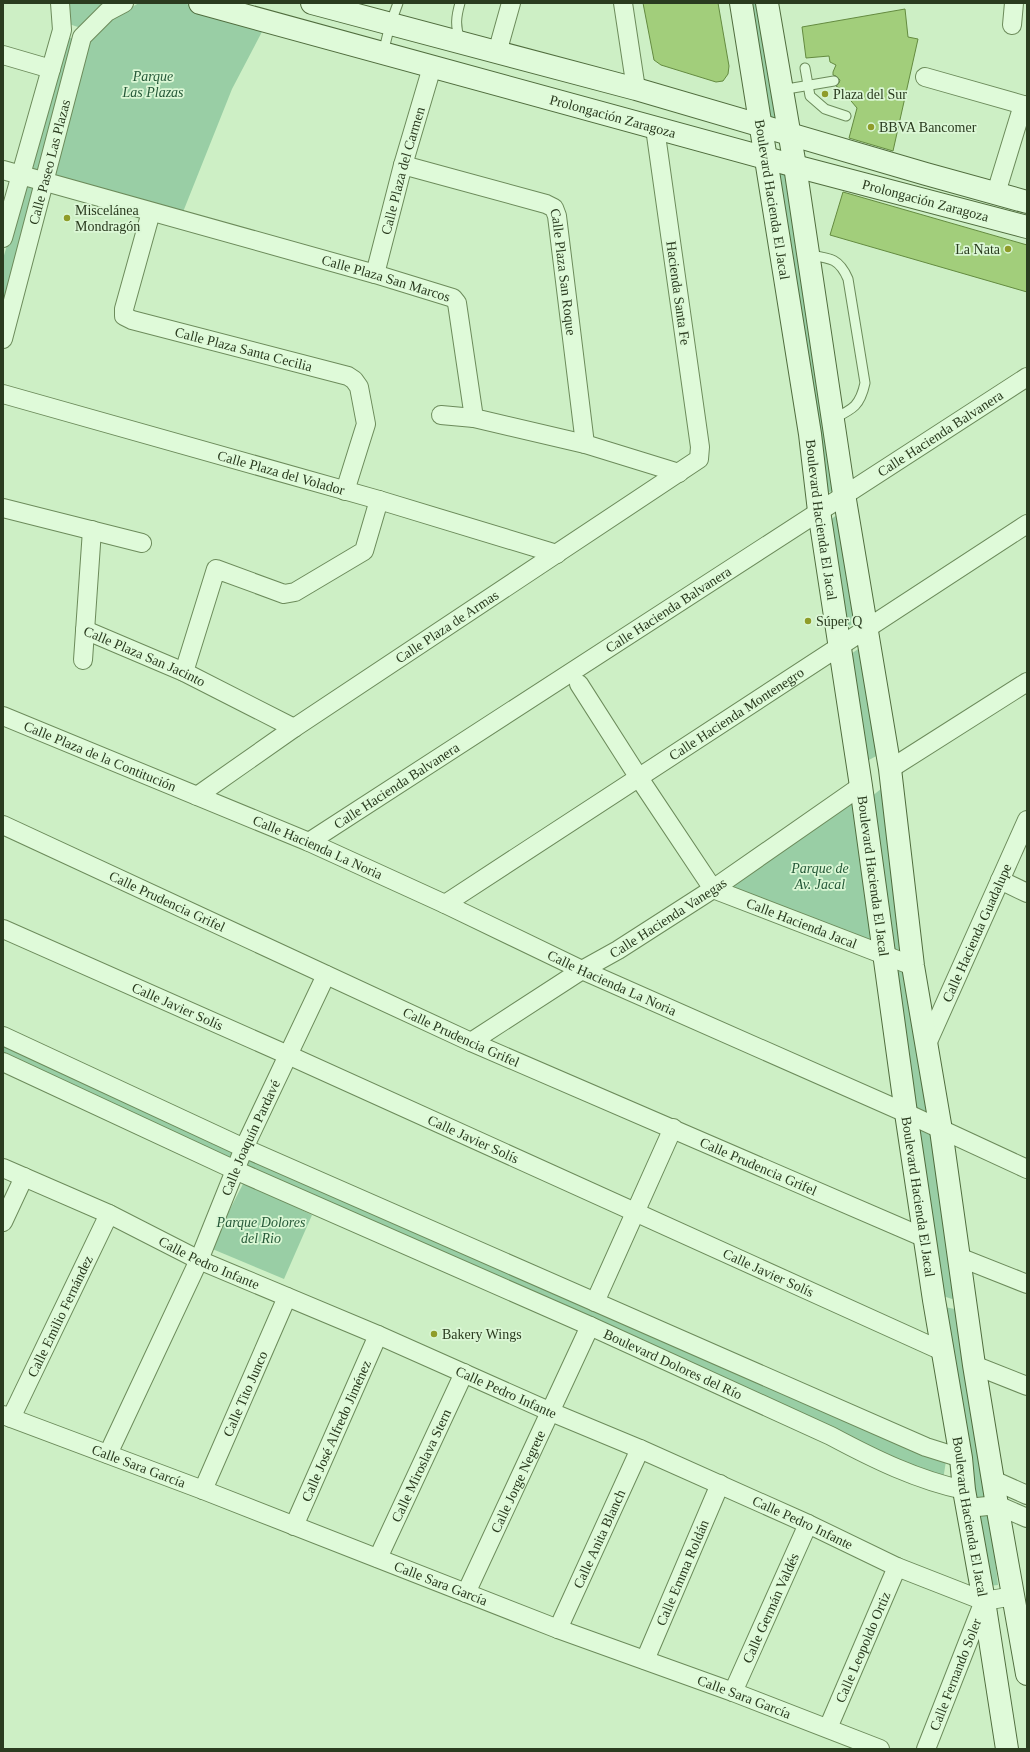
<svg xmlns="http://www.w3.org/2000/svg" width="1030" height="1752" viewBox="0 0 1030 1752" font-family="Georgia,serif">
<style>
.green{fill:#99cea5}
.building{fill:#a2ce7b;stroke:#648b40}
.lines{fill:none;stroke-linecap:round;stroke-linejoin:round}
.service-casing{stroke:#6c8b5b;stroke-width:11}
.minor-casing{stroke:#6c8b5b;stroke-width:20}
.secondary-casing{stroke:#506d3e;stroke-width:24}
.service{stroke:#dffad9;stroke-width:9}
.minor{stroke:#dffad9;stroke-width:18}
.secondary{stroke:#dffad9;stroke-width:22}
.poi-dot{fill:#8f9c29;stroke:#dbf7d5;stroke-width:1.5}
.labels{text-anchor:middle;dominant-baseline:central;stroke-width:3.5;stroke-linejoin:round;paint-order:stroke}
.park-label{font-size:14px;font-style:italic;fill:#255838;stroke:#dbf7d5}
.poi-label{font-size:14px;fill:#2a3b1f;stroke:#dbf7d5;text-anchor:start}
.street-label{font-size:14px;fill:#2a3b1f;stroke:#dbf7d5}
</style>
<rect width="100%" height="100%" fill="#cdefc5"/>
<g class="green">
<polygon points="68,3 111,3 81,28 69,24"/>
<polygon points="139,3 183,3 265,26 232,89 181,217 49,181 85,46 111,19"/>
<polygon points="747,3 762,3 782,128 766,124"/>
<polygon points="64,36 77,40 42,178 23,173"/>
<polygon points="774,169 791,174 839,488 825,494"/>
<polygon points="25,183 40,186 3,320 3,259"/>
<polygon points="843,510 860,620 845,628 829,521"/>
<polygon points="864,645 882,753 867,761 848,656"/>
<polygon points="887,784 938,1128 912,1115 871,797"/>
<polygon points="854,800 879,949 726,885"/>
<polygon points="3,1040 238,1150 232,1163 3,1058"/>
<polygon points="917,1124 933,1134 957,1296 952,1299 943,1296"/>
<polygon points="247,1155 946,1461 943,1480 241,1168"/>
<polygon points="244,1182 312,1215 284,1279 210,1248"/>
<polygon points="944,1307 955,1309 958,1307 986,1503 972,1496"/>
<polygon points="975,1509 990,1515 998,1585 988,1586"/>
</g>
<g class="building">
<polygon points="643,3 718,3 729,66 728,74 723,81 716,82 661,65 654,60"/>
<polygon points="905,9 908,37 918,39 893,151 849,138 857,108 846,95 846,92 836,86 839,83 840,80 836,76 833,75 833,72 836,65 830,62 829,56 806,58 802,27"/>
<polygon points="843,192 1027,245 1027,292 830,235"/>
</g>
<g class="lines">
<g class="service-casing">
<g id="service">
<path d="M 460,3 C 456,17 455,26 460,40"/>
<polyline points="383,53 390,25 398,3"/>
<polyline points="805,68 810,96 825,109 846,116"/>
<polyline points="781,90 834,81"/>
<path d="M 808,255 C 830,258 839,258 848,279 L 865,383 C 860,406 853,409 833,419"/>
</g>
</g>
<g class="minor-casing">
<g id="minor">
<polyline points="623,3 636,89"/>
<polyline points="1012,25 1014,3"/>
<polyline points="497,53 511,3"/>
<polyline points="3,55 51,69"/>
<polyline points="925,77 1027,106"/>
<path id="s1" d="M 403,165 L 546,204 L 554,208 L 557,216 L 585,444"/>
<path id="s2" d="M 3,170 L 375,274 L 453,298 L 457,303 L 474,418 L 585,444 L 679,473"/>
<polyline points="996,193 1023,105"/>
<path id="s3" d="M 151,212 L 124,309 L 124,316 L 132,320 L 348,376 L 354,380 L 359,387 L 366,424 L 345,491"/>
<polyline points="3,238 62,30 60,3"/>
<path id="s4" d="M 375,274 L 403,165 L 432,67"/>
<path id="s5" d="M 3,339 L 82,37 L 107,12 L 124,3"/>
<path id="s6" d="M 3,394 L 379,500 L 557,554"/>
<polyline points="441,415 474,418"/>
<polyline points="3,508 142,543"/>
<path id="s7" d="M 85,630 L 184,672 L 294,728"/>
<polyline points="83,660 92,530"/>
<polyline points="184,672 216,569 284,594 295,592 364,551 379,500"/>
<path id="s8" d="M 579,684 L 639,778 L 713,889 L 913,966"/>
<path id="s9" d="M 3,716 L 309,842 L 445,904 L 582,970 L 906,1113 L 1027,1169"/>
<polyline points="890,769 1027,682"/>
<path id="s10" d="M 197,796 L 294,728 L 699,459 L 700,447 L 655,128"/>
<path id="s11" d="M 3,825 L 471,1042 L 925,1238"/>
<path id="s12" d="M 309,842 L 1027,377"/>
<polyline points="1000,880 1027,893"/>
<path id="s13" d="M 445,904 L 1027,524"/>
<path id="s14" d="M 3,929 L 288,1055 L 942,1351"/>
<polyline points="3,1036 244,1148 926,1447 961,1458"/>
<path id="s15" d="M 471,1042 L 582,970 L 618,950 L 713,889 L 861,786"/>
<path id="s16" d="M 926,1046 L 1027,820"/>
<path id="s17" d="M 3,1062 L 235,1170 L 590,1326 L 831,1436 C 874,1459 917,1480 964,1490"/>
<path id="s18" d="M 3,1168 L 109,1214 L 199,1260 L 378,1335 L 551,1412 L 640,1449 L 808,1524 L 897,1567 L 984,1601 L 1014,1596"/>
<polyline points="3,1222 24,1177"/>
<polyline points="959,1257 1027,1284"/>
<polyline points="595,1302 673,1128"/>
<polyline points="974,1365 1027,1386"/>
<path id="s19" d="M 3,1415 L 203,1490 L 558,1629 L 733,1692 L 880,1749"/>
<path id="s20" d="M 11,1418 L 109,1214"/>
<path id="s21" d="M 108,1454 L 199,1260 L 244,1148 L 326,975"/>
<polyline points="993,1480 1027,1495"/>
<path id="s22" d="M 203,1490 L 287,1297"/>
<polyline points="968,1508 997,1505 1027,1518"/>
<path id="s23" d="M 294,1526 L 378,1335"/>
<path id="s24" d="M 378,1558 L 464,1373"/>
<path id="s25" d="M 466,1593 L 590,1326"/>
<path id="s26" d="M 558,1629 L 640,1449"/>
<path id="s27" d="M 645,1660 L 720,1484"/>
<path id="s28" d="M 733,1692 L 808,1524"/>
<path id="s29" d="M 828,1728 L 897,1567"/>
<path id="s30" d="M 926,1749 L 984,1601"/>
</g>
</g>
<g class="secondary-casing">
<g id="secondary">
<path id="s31" d="M 200,3 L 795,166 L 1027,227"/>
<polyline points="312,3 636,89 926,174 1027,202"/>
<path id="s32" d="M 741,3 L 810,434 L 819,511 L 861,786 L 906,1113 L 934,1300 L 961,1458 L 964,1490 L 984,1601 L 1007,1749"/>
<polyline points="767,3 795,166 844,494 890,769 913,966 941,1130 974,1365 997,1505 1027,1674"/>
</g>
</g>
<use href="#service" class="service"/>
<use href="#minor" class="minor"/>
<use href="#secondary" class="secondary"/>
</g>
<g class="poi-dot">
<circle cx="825" cy="94" r="4"/>
<circle cx="871" cy="127" r="4"/>
<circle cx="67" cy="218" r="4"/>
<circle cx="1008" cy="249" r="4"/>
<circle cx="808" cy="621" r="4"/>
<circle cx="434" cy="1334" r="4"/>
</g>
<g class="labels">
<g class="park-label">
<text x="153" y="76">Parque<tspan x="153" dy="16">Las Plazas</tspan></text>
<text x="820" y="868">Parque de<tspan x="820" dy="16">Av. Jacal</tspan></text>
<text x="261" y="1222">Parque Dolores<tspan x="261" dy="16">del Rio</tspan></text>
</g>
<g class="poi-label">
<text x="833" y="94">Plaza del Sur</text>
<text x="879" y="127">BBVA Bancomer</text>
<text x="75" y="210">Miscelánea<tspan x="75" dy="16">Mondragón</tspan></text>
<text x="1000" y="249" text-anchor="end">La Nata</text>
<text x="816" y="621">Súper Q</text>
<text x="442" y="1334">Bakery Wings</text>
</g>
<g class="street-label">
<text stroke="none"><textPath href="#s31" startOffset="428">Prolongación Zaragoza</textPath></text>
<text stroke="none"><textPath href="#s5" startOffset="183">Calle Paseo Las Plazas</textPath></text>
<text stroke="none"><textPath href="#s4" startOffset="107">Calle Plaza del Carmen</textPath></text>
<text stroke="none"><textPath href="#s32" startOffset="199">Boulevard Hacienda El Jacal</textPath></text>
<text stroke="none"><textPath href="#s31" startOffset="752">Prolongación Zaragoza</textPath></text>
<text stroke="none"><textPath href="#s1" startOffset="222">Calle Plaza San Roque</textPath></text>
<text stroke="none"><textPath href="#s2" startOffset="398">Calle Plaza San Marcos</textPath></text>
<text transform="translate(678 293) rotate(82)">Hacienda Santa Fe</text>
<text stroke="none"><textPath href="#s3" startOffset="232">Calle Plaza Santa Cecilia</textPath></text>
<text stroke="none"><textPath href="#s12" startOffset="752">Calle Hacienda Balvanera</textPath></text>
<text stroke="none"><textPath href="#s6" startOffset="289">Calle Plaza del Volador</textPath></text>
<text stroke="none"><textPath href="#s32" startOffset="523">Boulevard Hacienda El Jacal</textPath></text>
<text stroke="none"><textPath href="#s12" startOffset="428">Calle Hacienda Balvanera</textPath></text>
<text stroke="none"><textPath href="#s10" startOffset="302">Calle Plaza de Armas</textPath></text>
<text stroke="none"><textPath href="#s7" startOffset="65">Calle Plaza San Jacinto</textPath></text>
<text stroke="none"><textPath href="#s13" startOffset="348">Calle Hacienda Montenegro</textPath></text>
<text stroke="none"><textPath href="#s9" startOffset="105">Calle Plaza de la Contitución</textPath></text>
<text stroke="none"><textPath href="#s12" startOffset="104">Calle Hacienda Balvanera</textPath></text>
<text stroke="none"><textPath href="#s9" startOffset="341">Calle Hacienda La Noria</textPath></text>
<text stroke="none"><textPath href="#s32" startOffset="883">Boulevard Hacienda El Jacal</textPath></text>
<text stroke="none"><textPath href="#s11" startOffset="181">Calle Prudencia Grifel</textPath></text>
<text stroke="none"><textPath href="#s15" startOffset="233">Calle Hacienda Vanegas</textPath></text>
<text stroke="none"><textPath href="#s8" startOffset="340">Calle Hacienda Jacal</textPath></text>
<text stroke="none"><textPath href="#s16" startOffset="124">Calle Hacienda Guadalupe</textPath></text>
<text stroke="none"><textPath href="#s9" startOffset="665">Calle Hacienda La Noria</textPath></text>
<text stroke="none"><textPath href="#s14" startOffset="191">Calle Javier Solís</textPath></text>
<text stroke="none"><textPath href="#s11" startOffset="505">Calle Prudencia Grifel</textPath></text>
<text stroke="none"><textPath href="#s21" startOffset="347">Calle Joaquín Pardavé</textPath></text>
<text stroke="none"><textPath href="#s14" startOffset="515">Calle Javier Solís</textPath></text>
<text stroke="none"><textPath href="#s11" startOffset="829">Calle Prudencia Grifel</textPath></text>
<text stroke="none"><textPath href="#s32" startOffset="1207">Boulevard Hacienda El Jacal</textPath></text>
<text stroke="none"><textPath href="#s18" startOffset="227">Calle Pedro Infante</textPath></text>
<text stroke="none"><textPath href="#s14" startOffset="839">Calle Javier Solís</textPath></text>
<text stroke="none"><textPath href="#s20" startOffset="113">Calle Emilio Fernández</textPath></text>
<text stroke="none"><textPath href="#s17" startOffset="735">Boulevard Dolores del Río</textPath></text>
<text stroke="none"><textPath href="#s18" startOffset="551">Calle Pedro Infante</textPath></text>
<text stroke="none"><textPath href="#s22" startOffset="105">Calle Tito Junco</textPath></text>
<text stroke="none"><textPath href="#s23" startOffset="104">Calle José Alfredo Jiménez</textPath></text>
<text stroke="none"><textPath href="#s24" startOffset="102">Calle Miroslava Stern</textPath></text>
<text stroke="none"><textPath href="#s19" startOffset="145">Calle Sara García</textPath></text>
<text stroke="none"><textPath href="#s25" startOffset="123">Calle Jorge Negrete</textPath></text>
<text stroke="none"><textPath href="#s32" startOffset="1531">Boulevard Hacienda El Jacal</textPath></text>
<text stroke="none"><textPath href="#s18" startOffset="875">Calle Pedro Infante</textPath></text>
<text stroke="none"><textPath href="#s26" startOffset="99">Calle Anita Blanch</textPath></text>
<text stroke="none"><textPath href="#s27" startOffset="95">Calle Emma Roldán</textPath></text>
<text stroke="none"><textPath href="#s19" startOffset="469">Calle Sara García</textPath></text>
<text stroke="none"><textPath href="#s28" startOffset="92">Calle Germán Valdés</textPath></text>
<text stroke="none"><textPath href="#s29" startOffset="88">Calle Leopoldo Ortiz</textPath></text>
<text stroke="none"><textPath href="#s30" startOffset="80">Calle Fernando Soler</textPath></text>
<text stroke="none"><textPath href="#s19" startOffset="793">Calle Sara García</textPath></text>
</g>
</g>
<rect width="1030" height="1752" fill="none" stroke="#2a3b1f" stroke-width="8"/>
</svg>
